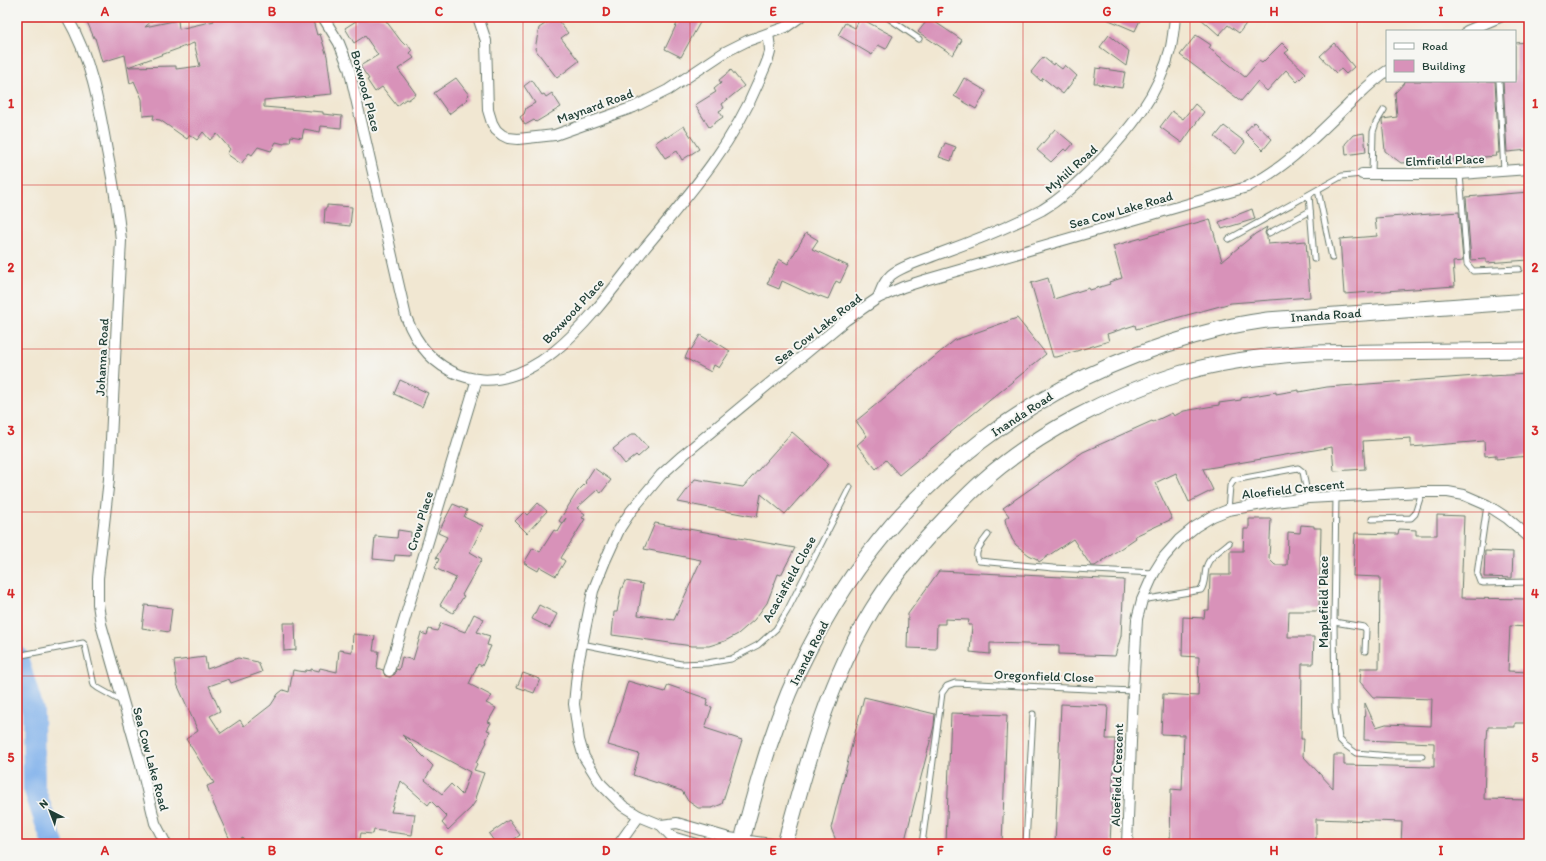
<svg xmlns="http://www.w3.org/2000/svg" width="1546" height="861" viewBox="0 0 1546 861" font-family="Itim,sans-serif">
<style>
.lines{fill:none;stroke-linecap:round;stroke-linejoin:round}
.river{stroke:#7fb0eb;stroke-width:22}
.building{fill:#d892b9;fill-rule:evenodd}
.lane-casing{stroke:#68786b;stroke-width:7}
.street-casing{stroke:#68786b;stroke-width:12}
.secondary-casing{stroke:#68786b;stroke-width:17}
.lane{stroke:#fff;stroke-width:5}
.street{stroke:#fff;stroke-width:10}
.secondary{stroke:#fff;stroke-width:15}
.grid{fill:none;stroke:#d62828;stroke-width:1;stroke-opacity:0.55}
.labels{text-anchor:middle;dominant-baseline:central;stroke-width:4;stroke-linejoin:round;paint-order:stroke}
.street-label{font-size:13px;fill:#1f3d34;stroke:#f6f6f2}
.neatline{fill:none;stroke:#d62828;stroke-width:1.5}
.grid-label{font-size:13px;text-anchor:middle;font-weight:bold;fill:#d62828}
</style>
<rect width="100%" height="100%" fill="#f6f6f2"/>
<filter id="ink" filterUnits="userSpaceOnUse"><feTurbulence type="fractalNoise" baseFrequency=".025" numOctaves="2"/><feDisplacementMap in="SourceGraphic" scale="8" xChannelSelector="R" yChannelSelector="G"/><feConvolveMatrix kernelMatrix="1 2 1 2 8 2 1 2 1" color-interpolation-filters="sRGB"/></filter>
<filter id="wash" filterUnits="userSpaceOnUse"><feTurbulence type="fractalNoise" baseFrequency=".012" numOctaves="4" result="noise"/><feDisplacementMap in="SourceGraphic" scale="16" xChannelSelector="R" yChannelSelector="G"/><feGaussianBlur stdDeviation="0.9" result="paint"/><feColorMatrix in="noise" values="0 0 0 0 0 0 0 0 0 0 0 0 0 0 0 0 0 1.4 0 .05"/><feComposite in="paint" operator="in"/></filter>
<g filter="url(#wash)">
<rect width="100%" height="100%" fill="#f1e7d2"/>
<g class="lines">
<polyline class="river" points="17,657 33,711 34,788 53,844"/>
</g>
<g id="blocks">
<g class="building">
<path d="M 85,17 L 134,17 L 136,20 L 140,17 L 156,17 L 145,27 L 178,20 L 179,29 L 214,21 L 213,17 L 312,17 L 317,35 L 320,34 L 327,56 L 332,94 L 264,100 L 264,107 L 323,112 L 323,114 L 342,116 L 341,128 L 321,126 L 320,132 L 304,129 L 302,138 L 291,136 L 290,142 L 285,142 L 284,144 L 276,142 L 271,151 L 258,147 L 252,155 L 249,153 L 241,164 L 227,154 L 230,149 L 217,134 L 210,140 L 203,132 L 197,140 L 190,135 L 187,139 L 160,120 L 153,119 L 154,115 L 143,116 L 142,99 L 134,81 L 130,84 L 125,55 L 102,62 L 95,38 L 94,38 ZM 194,43 L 200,66 L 176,69 L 176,66 L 128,67 Z"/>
<polygon points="354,17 383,17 401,41 405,45 407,43 412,51 410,53 414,58 398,69 416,94 408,100 406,99 397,106 382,87 375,92 367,80 369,79 360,66 378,55 365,36 354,43 345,28 356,21"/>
<polygon points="555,17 568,33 561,38 579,61 557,78 535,49 539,28"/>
<polygon points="680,17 703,17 681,57 665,49"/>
<polygon points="1102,17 1135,17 1140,20 1135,31"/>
<polygon points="1199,17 1251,17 1239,33 1228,25 1219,35"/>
<polygon points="860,18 893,36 886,49 878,45 872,55 838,35 845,23 855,28"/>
<polygon points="929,18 962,40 953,55 918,32"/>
<polygon points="1109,35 1129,51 1126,66 1100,47"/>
<polygon points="1196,35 1211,45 1209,48 1245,77 1259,61 1262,63 1282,43 1289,50 1285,53 1306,73 1297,82 1286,70 1267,91 1257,82 1241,101 1180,55"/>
<polygon points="1529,42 1529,150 1507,152 1503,81 1515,81 1515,43"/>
<polygon points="1334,43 1354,67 1346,74 1341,69 1336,73 1320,56"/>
<polygon points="1043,57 1053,65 1054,63 1062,69 1065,65 1077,76 1063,94 1043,78 1041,81 1031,72"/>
<polygon points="1096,68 1125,72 1122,88 1098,84 1098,83 1094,83"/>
<polygon points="731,70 744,86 722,104 724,108 719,111 723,117 709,127 695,105 716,92 714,89 721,83 719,80"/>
<polygon points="456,78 469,95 466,97 468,99 449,114 434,93"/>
<polygon points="964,78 986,91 976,109 954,96"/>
<polygon points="532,80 542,95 544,94 546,97 552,93 561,107 536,122 534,120 525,125 520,117 524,114 526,108 535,103 524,86"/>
<polygon points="1406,81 1495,81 1499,153 1496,153 1497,156 1401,163 1385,151 1382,120 1383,119 1397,117 1395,93"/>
<polygon points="1195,104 1204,112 1182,143 1160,127 1172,111 1183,119"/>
<polygon points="1254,122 1272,139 1263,150 1245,132"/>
<polygon points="684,126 699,149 682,160 677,151 665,158 655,143 665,136 666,138"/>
<polygon points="1224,126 1245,142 1236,154 1215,137"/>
<polygon points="1055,129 1073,144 1067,151 1064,149 1051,162 1037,150"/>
<polygon points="1364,133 1366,152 1346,155 1345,144 1353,135"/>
<polygon points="945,143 956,147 951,161 939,157"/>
<polygon points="1529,192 1529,260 1486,263 1486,259 1471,260 1466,197"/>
<polygon points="327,205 352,207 350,226 324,223 325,208 327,208"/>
<polygon points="1252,209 1255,219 1222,229 1219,222"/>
<polygon points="1459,212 1463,261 1453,262 1455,286 1344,294 1340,239 1377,236 1375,218"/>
<polygon points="1210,219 1222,261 1255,234 1267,227 1265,233 1267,237 1268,244 1306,241 1310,297 1231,303 1136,329 1135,325 1107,334 1109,341 1057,357 1053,357 1031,283 1048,278 1054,299 1089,288 1090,290 1110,284 1109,282 1122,278 1113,246"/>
<polygon points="806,233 818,240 812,249 848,266 840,283 836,281 828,299 820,296 819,297 811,293 810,294 782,281 779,289 767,284 779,259 788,264"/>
<polygon points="1017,318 1046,354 899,475 886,460 876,469 857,445 867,436 856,421 955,340"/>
<polygon points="700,335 710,341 711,339 730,351 719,368 714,365 711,372 685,358 689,349 691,350"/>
<polygon points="1529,374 1529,456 1496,459 1496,455 1485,456 1484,441 1411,447 1411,438 1363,441 1365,469 1334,471 1332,447 1203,469 1213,490 1189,502 1176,473 1155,483 1172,519 1135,536 1136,538 1095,566 1091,566 1073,539 1039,562 1037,559 1029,555 1016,545 1012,539 1006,524 1005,519 1009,516 1003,508 1083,452 1152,421 1153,422 1172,413 1174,416 1184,411 1219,405 1219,403 1241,400 1241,398 1276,392 1276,394 1299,390 1299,392 1327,387 1490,375 1490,376"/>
<polygon points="400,380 428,393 422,407 394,394"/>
<polygon points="792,432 829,464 785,514 761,494 757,517 678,502 695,479 743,487"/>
<polygon points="632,434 636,434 648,448 638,457 636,455 625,464 613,449"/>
<polygon points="594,468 611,480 601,493 597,490 577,508 585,514 582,518 585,519 561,558 565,561 556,576 540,567 538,571 524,563 533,548 540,552 554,530 558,532 566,518 562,523 559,521 577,492 586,483 585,482"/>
<polygon points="538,503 547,511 527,533 515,521 524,512 527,515"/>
<polygon points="453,504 467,510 464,517 483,526 470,552 482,559 462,595 464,596 453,613 440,605 456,578 435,568 439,559 436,558 447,537 438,533"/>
<polygon points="1437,515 1464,516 1461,598 1529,599 1529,627 1510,626 1508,671 1529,672 1529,723 1515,723 1515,727 1488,727 1487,738 1486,738 1484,799 1529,800 1529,844 1401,844 1402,822 1316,819 1316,844 1170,844 1171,789 1182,790 1184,735 1161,734 1163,694 1198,696 1199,657 1182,656 1183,617 1204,618 1205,610 1209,610 1210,575 1230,575 1230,551 1243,551 1244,529 1249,529 1249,519 1271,519 1269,559 1275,565 1287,565 1288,532 1300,533 1301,525 1314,526 1314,528 1321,528 1319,611 1289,611 1288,637 1314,637 1313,664 1302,664 1301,739 1304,739 1303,756 1333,788 1334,755 1344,755 1344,765 1434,767 1434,743 1364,740 1365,703 1376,727 1386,724 1431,726 1432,699 1373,697 1360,682 1361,668 1379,668 1380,577 1353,576 1355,533 1398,534 1399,529 1416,530 1416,535 1437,535"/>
<polygon points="655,523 795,548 781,575 778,574 767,603 754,620 738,634 725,641 709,646 692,646 612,635 614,612 617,612 621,590 625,581 643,584 638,615 674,620 701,560 644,549"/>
<polygon points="398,530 411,532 410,556 395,555 394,561 373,559 375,536 397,538"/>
<polygon points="1485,551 1513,552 1512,578 1484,577"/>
<polygon points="939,571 1124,580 1121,636 1115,656 1059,654 1059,645 990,643 990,654 970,652 972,625 968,625 969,620 945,619 945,624 937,624 936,649 907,648 908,614"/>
<polygon points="145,605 172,608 169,632 142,628"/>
<polygon points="539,605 557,614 550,628 532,619"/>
<path d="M 474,614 L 484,619 L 477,632 L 490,636 L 487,645 L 491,646 L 482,666 L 478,664 L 469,684 L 492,696 L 486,703 L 496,708 L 488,722 L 491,723 L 487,730 L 490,731 L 486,741 L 487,742 L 476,763 L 477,764 L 474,770 L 484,773 L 475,798 L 477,799 L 471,808 L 448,830 L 442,823 L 447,817 L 431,801 L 428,805 L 401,781 L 391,812 L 415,814 L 412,835 L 374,830 L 373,834 L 361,833 L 359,844 L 246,844 L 243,838 L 232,844 L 213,803 L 207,786 L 214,783 L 186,739 L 198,731 L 177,684 L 174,661 L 205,657 L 207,669 L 238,658 L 258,662 L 262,672 L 231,683 L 229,679 L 209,686 L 220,711 L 210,716 L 221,733 L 240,720 L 244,726 L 271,705 L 278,694 L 283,690 L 289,692 L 293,670 L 305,672 L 306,670 L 311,671 L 311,669 L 319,671 L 320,668 L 337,672 L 339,650 L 352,652 L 353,634 L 375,636 L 373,651 L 379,651 L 377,668 L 383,670 L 385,676 L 390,677 L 395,674 L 396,669 L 399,670 L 402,657 L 413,660 L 421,633 L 427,635 L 429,629 L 437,631 L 441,623 L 465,632 ZM 402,735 L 470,772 L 462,795 L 451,784 L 442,794 L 425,780 L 433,766 Z"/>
<polygon points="283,623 295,623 296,650 284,651"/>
<polygon points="523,673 540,679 534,693 517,687"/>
<polygon points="628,681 665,692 668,685 708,699 706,706 712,707 705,728 742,740 722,804 712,808 698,808 688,801 682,791 633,775 639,754 608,745"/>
<polygon points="864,697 935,714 934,726 904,844 840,844 837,843 831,828"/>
<polygon points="1061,704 1108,706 1106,739 1115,739 1110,844 1055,844"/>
<polygon points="951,713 1007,715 1002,844 946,844"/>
<polygon points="509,820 520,835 508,844 496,844 489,834"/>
</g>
</g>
</g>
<g filter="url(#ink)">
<use href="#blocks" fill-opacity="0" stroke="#68786b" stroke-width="1"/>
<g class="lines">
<g class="lane-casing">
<g id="lane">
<polyline points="887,17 919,39"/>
<polyline points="1499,81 1504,171"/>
<polyline points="1372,174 1373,132 1376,123 1384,110"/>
<polyline points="1460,174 1467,264 1473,271 1519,269"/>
<polyline points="1318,190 1332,258"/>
<polyline points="1309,195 1314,259"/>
<polyline points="1269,233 1310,211"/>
<polyline points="1229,239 1342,176 1362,174"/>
<polyline points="1336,497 1334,622 1335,708 1339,739 1345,745 1356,753 1390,756 1422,756"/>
<polyline points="1487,505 1477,574 1480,582 1483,583 1529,582"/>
<polyline points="1228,510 1230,486 1234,480 1298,468 1303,472 1308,498"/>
<polyline points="1372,519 1411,518 1415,514 1422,492"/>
<path d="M 988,535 C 983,542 972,553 979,561 L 1053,568 L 1154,573"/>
<path d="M 1142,600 L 1201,590 C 1206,583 1204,573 1207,565 C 1210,556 1222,549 1229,543"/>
<polyline points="1334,622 1364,627 1366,630 1365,651"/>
<polyline points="582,644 681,664 707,663 731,659 758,645 776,629 787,611 850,487"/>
<polyline points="17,656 83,643 85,645 94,685 98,688 123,702"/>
<polyline points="922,844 942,693 947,686 955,683 1133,691"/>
<polyline points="1026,844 1033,714"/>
</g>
</g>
<g class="street-casing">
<g id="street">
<path d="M 67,17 C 91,58 99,105 107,151 C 113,181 118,210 121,240 L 109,479 L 98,578 L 98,604 L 101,624 L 140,761 L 155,823 L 166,844"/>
<path d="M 323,17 L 339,43 L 349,68 L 406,317 C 416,343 433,365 460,375 C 537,403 603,300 644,249 C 687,197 732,146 758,83 C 762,73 768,62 770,52 C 770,46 769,40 768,34"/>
<polyline points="478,17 486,41 488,110 492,123 496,130 502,135 508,138 518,139 555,135 634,107 668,90 725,52 747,41 786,27 800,17"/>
<polyline points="1467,31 1500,17"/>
<polyline points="1362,174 1460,174 1529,169"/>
<path d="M 878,298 C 881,290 884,281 891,275 C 903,265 927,259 941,253 C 974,241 1011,226 1042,210 C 1063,198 1078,182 1095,166 C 1129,131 1159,95 1171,47 C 1173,37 1174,27 1175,17"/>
<polyline points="389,671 477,379"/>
<polyline points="661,825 677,823 729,838 771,844"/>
<polyline points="619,844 639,816"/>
<path d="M 696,844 L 672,837 L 661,825 L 639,816 L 623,806 L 601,784 L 584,757 L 579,740 L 574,704 L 578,664 L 593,591 L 605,561 L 620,528 L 631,511 L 661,475 L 682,456 L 846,320 L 878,298 L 903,287 L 925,280 L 1247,187 C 1287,167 1316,136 1348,105 C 1361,93 1373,80 1387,71"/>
<polyline points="1127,844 1133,691 1137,619 1142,600 1154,573 1164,557 1179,540 1195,527 1213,516 1228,510 1274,502 1308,498 1422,492 1448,492 1464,495 1487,505 1507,518 1529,537"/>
</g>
</g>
<g class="secondary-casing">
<g id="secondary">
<path d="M 741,844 C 759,777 777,710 809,649 C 896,480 1041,372 1224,328 C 1238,324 1253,322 1267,320 L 1529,301"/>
<path d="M 785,844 C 807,764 828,682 872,610 C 890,580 913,553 937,527 C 952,511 967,495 984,480 C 1037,433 1112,395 1179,374 C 1221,361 1266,356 1310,353 L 1529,350"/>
</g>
</g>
<use href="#lane" class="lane"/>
<use href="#street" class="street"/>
<use href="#secondary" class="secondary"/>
</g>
</g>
<path class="grid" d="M 189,17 L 189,844M 356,17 L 356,844M 523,17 L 523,844M 690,17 L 690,844M 856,17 L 856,844M 1023,17 L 1023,844M 1190,17 L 1190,844M 1357,17 L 1357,844M 17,185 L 1529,185M 17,349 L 1529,349M 17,512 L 1529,512M 17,676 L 1529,676"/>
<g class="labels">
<g class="street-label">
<text transform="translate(366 91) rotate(75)">Boxwood Place</text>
<text transform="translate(595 106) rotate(-20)">Maynard Road</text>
<text transform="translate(1445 160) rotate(-2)">Elmfield Place</text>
<text transform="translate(1071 169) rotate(-42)">Myhill Road</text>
<text transform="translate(1121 210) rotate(-16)">Sea Cow Lake Road</text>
<text transform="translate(573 311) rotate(-47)">Boxwood Place</text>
<text transform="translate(1326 315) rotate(-4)">Inanda Road</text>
<text transform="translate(818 329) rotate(-38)">Sea Cow Lake Road</text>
<text transform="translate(102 357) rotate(-87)">Johanna Road</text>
<text transform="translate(1022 414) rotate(-33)">Inanda Road</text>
<text transform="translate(1293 489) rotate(-6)">Aloefield Crescent</text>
<text transform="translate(420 521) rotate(-73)">Crow Place</text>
<text transform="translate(789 579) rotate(-61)">Acaciafield Close</text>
<text transform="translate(1323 602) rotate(-90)">Maplefield Place</text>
<text transform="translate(809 653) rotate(-63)">Inanda Road</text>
<text transform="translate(1044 676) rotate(2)">Oregonfield Close</text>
<text transform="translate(151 759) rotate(75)">Sea Cow Lake Road</text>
<text transform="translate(1117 775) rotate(-88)">Aloefield Crescent</text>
</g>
</g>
<rect width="1546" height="861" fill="none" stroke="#f6f6f2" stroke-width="44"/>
<rect x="1386" y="30" width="130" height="52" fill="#f6f6f2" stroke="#a0aca6"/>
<rect x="1394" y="43" width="20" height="6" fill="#ffffff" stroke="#a0aca6"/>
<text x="1422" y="50" font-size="12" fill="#1f3d34">Road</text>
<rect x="1394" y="60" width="20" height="12" fill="#d892b9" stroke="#a0aca6"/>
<text x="1422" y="70" font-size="12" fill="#1f3d34">Building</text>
<g transform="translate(50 811) rotate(318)" stroke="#f6f6f2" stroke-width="3" paint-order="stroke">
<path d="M0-3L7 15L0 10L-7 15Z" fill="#1f3d34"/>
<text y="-6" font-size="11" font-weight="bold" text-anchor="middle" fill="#1f3d34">N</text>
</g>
<rect x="22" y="22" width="1502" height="817" class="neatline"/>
<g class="grid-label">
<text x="105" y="16">A</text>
<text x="272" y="16">B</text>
<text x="439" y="16">C</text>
<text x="606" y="16">D</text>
<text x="773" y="16">E</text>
<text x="940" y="16">F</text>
<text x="1107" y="16">G</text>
<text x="1274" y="16">H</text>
<text x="1441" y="16">I</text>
<text x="11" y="108">1</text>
<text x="1535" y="108">1</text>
<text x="11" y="272">2</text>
<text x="1535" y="272">2</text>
<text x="11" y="435">3</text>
<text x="1535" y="435">3</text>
<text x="11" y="598">4</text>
<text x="1535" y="598">4</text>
<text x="11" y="762">5</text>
<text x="1535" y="762">5</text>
<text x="105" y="855">A</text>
<text x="272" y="855">B</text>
<text x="439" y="855">C</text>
<text x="606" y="855">D</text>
<text x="773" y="855">E</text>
<text x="940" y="855">F</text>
<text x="1107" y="855">G</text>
<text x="1274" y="855">H</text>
<text x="1441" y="855">I</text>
</g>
</svg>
